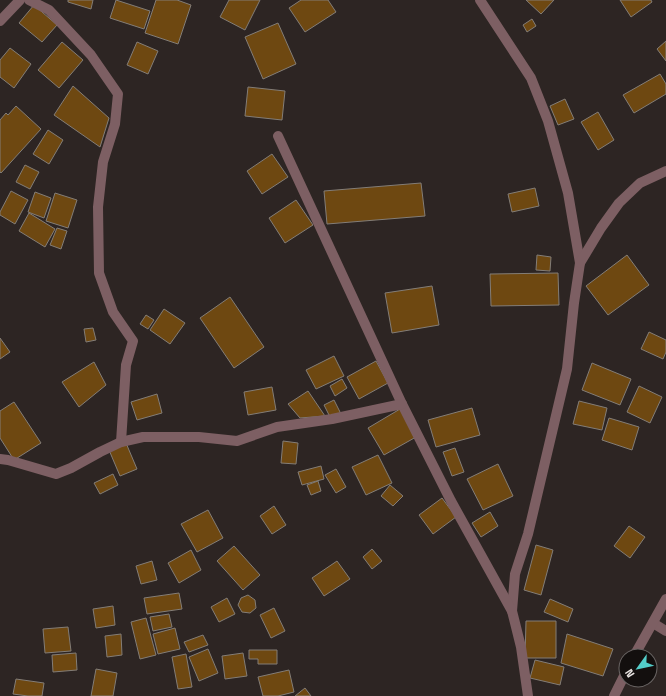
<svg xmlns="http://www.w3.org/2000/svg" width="666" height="696" viewBox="0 0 666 696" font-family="'Space Grotesk',sans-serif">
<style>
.building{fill:#6e4811;stroke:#837d77}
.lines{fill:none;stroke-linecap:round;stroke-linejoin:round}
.minor{stroke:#7d5f63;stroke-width:10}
</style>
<rect width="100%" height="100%" fill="#2d2523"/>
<g class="building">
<polygon points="68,0 93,0 91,9 68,2"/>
<polygon points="116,0 150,11 144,29 110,18"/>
<polygon points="156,0 177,0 191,5 178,44 145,33"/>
<polygon points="229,0 260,0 245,30 220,17"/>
<polygon points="301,0 328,0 336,12 305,32 289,8"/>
<polygon points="526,0 554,0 541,14"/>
<polygon points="620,0 651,0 652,2 631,17"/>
<polygon points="34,5 57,25 42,42 19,23"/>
<polygon points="532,19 536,26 527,32 523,25"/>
<polygon points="278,23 296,64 263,79 245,37"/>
<polygon points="666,41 666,61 657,49"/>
<polygon points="62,42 83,60 59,88 38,70"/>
<polygon points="137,42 158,51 148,74 127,65"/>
<polygon points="10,48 31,64 14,88 0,77 0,60"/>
<polygon points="660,74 666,84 666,94 634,113 623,95"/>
<polygon points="73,86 109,118 100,147 54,115"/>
<polygon points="248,87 285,91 282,120 245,116"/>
<polygon points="565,99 574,119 558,125 550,106"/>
<polygon points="16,106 41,129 1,173 0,172 0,120 6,113 8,115"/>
<polygon points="598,112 614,140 598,150 581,122"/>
<polygon points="48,130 63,140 49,164 33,154"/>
<polygon points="272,154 288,177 262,194 247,171"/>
<polygon points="25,165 39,172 30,189 16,182"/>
<polygon points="421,183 425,216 327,224 324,191"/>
<polygon points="535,188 539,206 512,212 508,194"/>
<polygon points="11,191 28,200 15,224 0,215 0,212"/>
<polygon points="35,192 51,198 44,218 28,212"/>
<polygon points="55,193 77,200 68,228 46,221"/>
<polygon points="296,200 313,225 285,243 269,218"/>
<polygon points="29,213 55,229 45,247 19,231"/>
<polygon points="57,228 67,231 61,249 50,245"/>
<polygon points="537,255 551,257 550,271 536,270"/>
<polygon points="627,255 649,285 608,315 586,286"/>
<polygon points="558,273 559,305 491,306 490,274"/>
<polygon points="432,286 439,325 392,333 385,293"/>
<polygon points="230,297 264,347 234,368 200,318"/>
<polygon points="164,309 185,323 170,344 150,330"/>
<polygon points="146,315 154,320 148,329 140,324"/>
<polygon points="93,328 96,340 86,342 84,329"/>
<polygon points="649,332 666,340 666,352 663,359 641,349"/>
<polygon points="0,338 10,352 0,359"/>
<polygon points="334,356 344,376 316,389 306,370"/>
<polygon points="376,361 388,383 359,399 347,377"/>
<polygon points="94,362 106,385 79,407 62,382"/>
<polygon points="592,363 631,379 620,405 582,390"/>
<polygon points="342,379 347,388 335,396 330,386"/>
<polygon points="639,386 662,397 650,423 627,412"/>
<polygon points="272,387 276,410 248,415 244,392"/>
<polygon points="308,391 325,416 300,418 288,404"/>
<polygon points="157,394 162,413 137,420 131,402"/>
<polygon points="334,400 341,414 331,419 324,405"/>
<polygon points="579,401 607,408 602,430 573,424"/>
<polygon points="14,402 41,443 14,460 0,438 0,411"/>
<polygon points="472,408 480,435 436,447 428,420"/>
<polygon points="400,409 416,437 384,455 368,428"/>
<polygon points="609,418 639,427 632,450 602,440"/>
<polygon points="283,441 298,443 296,464 281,463"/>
<polygon points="126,443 137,469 120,476 109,450"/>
<polygon points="455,448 464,472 452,476 443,452"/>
<polygon points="378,455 392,483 366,495 352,467"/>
<polygon points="498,464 513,496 483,510 467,479"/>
<polygon points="321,466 324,479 302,485 298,472"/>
<polygon points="336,469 346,487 336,493 325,475"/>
<polygon points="113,474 118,485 100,494 94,483"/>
<polygon points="318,481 321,491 311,495 307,485"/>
<polygon points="390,485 403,496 393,506 381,496"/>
<polygon points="442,498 456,517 433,534 419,515"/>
<polygon points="274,506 286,525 272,534 260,516"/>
<polygon points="208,510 223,538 197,552 181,524"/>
<polygon points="490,512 498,526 481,537 472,523"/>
<polygon points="629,526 645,537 630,558 614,546"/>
<polygon points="536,545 553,550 541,595 524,590"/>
<polygon points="234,546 260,575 243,590 217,561"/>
<polygon points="372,549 382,561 372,569 363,557"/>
<polygon points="191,550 201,570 179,583 168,563"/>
<polygon points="152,561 157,580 141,584 136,566"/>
<polygon points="337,561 350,579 324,596 312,578"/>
<polygon points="179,593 182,609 147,614 144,598"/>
<polygon points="248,595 255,600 256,608 250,613 242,612 238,605 241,598"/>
<polygon points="227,598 235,614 219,622 211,607"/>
<polygon points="550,599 573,609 568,622 544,612"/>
<polygon points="113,606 115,625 96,628 93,609"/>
<polygon points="274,608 285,631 271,638 260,615"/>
<polygon points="169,614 172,627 153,631 150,617"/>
<polygon points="146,618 156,655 140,659 131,622"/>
<polygon points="526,621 556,621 556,658 525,658"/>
<polygon points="68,627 71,651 45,653 43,629"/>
<polygon points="175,628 180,649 158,654 153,634"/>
<polygon points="121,634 122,655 107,657 105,636"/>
<polygon points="567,634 613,649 603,676 561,663"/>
<polygon points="203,635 208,645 189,652 184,642"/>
<polygon points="208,649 218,673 199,681 189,657"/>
<polygon points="249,650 277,650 277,664 258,664 258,659 249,659"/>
<polygon points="76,653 77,670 53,672 52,655"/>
<polygon points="243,653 247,676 225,679 222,656"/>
<polygon points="186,654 192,687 178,689 172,657"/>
<polygon points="535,660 564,667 560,685 530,678"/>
<polygon points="96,669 117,673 113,696 91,696"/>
<polygon points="289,670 294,692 278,696 263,696 258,677"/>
<polygon points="16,679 44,683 42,696 28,696 13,694"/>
<polygon points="305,688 311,696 295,696"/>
</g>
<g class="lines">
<g class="minor">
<polyline points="29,0 49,10 91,55 118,94 115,124 103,162 98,207 99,273 113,312 133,341 126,365 121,442"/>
<polyline points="480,0 531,78 548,121 568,193 580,263 574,303 567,369 528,534 515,574 512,611 521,647 528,696"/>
<polyline points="0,21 20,0"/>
<polyline points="278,136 402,404 451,501 512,611"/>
<polyline points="580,263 601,228 619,203 640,183 666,171"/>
<polyline points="0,459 8,460 56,474 71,468 100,452 121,442 143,437 199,437 237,441 277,427 332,419 402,404"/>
<polyline points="653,623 666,631"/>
<polyline points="634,656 666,599"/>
<polyline points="614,696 626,672"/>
</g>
</g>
<g transform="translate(638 668) rotate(237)"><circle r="19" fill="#130f0e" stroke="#6a6564"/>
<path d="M0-3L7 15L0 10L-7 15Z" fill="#53cdc9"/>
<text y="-6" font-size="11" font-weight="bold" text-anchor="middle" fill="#ece7e5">N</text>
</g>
</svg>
